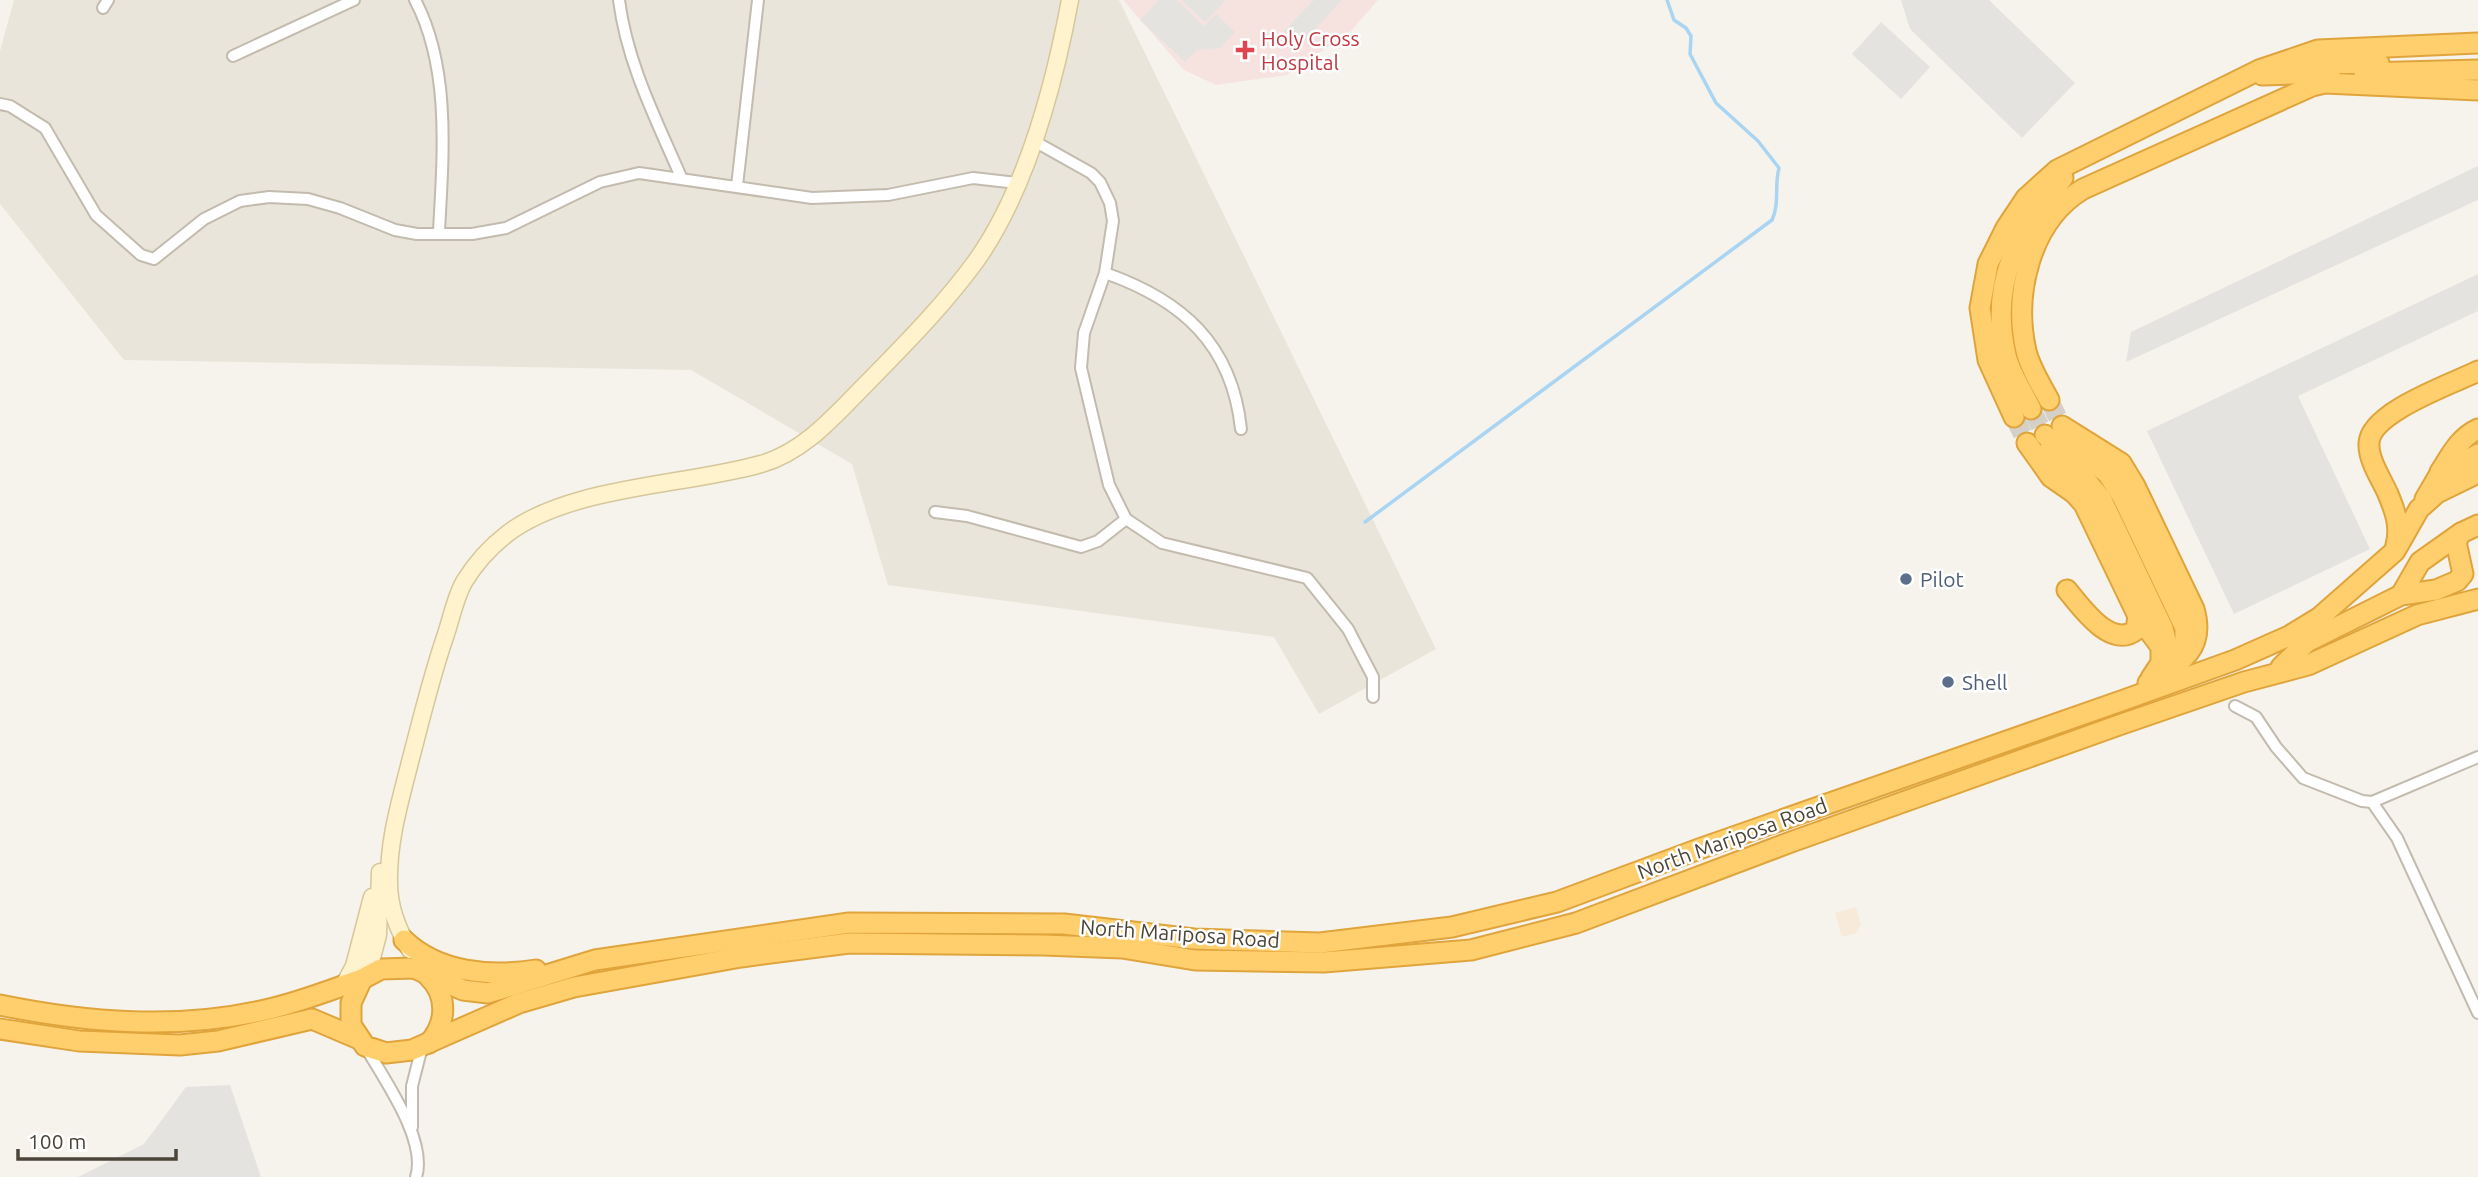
<svg xmlns="http://www.w3.org/2000/svg" width="2478" height="1177" viewBox="0 0 2478 1177" font-family="Ubuntu,sans-serif">
<style>
.residential{fill:#eae5da}
.commercial{fill:#f7ead8}
.medical{fill:#f6e3e0}
.parking{fill:#e5e3e0}
.lines{fill:none;stroke-linecap:round;stroke-linejoin:round}
.stream{stroke:#a9d4f2;stroke-width:3.5}
.highway-tunnel{stroke:#d4d0c8;stroke-width:19;stroke-dasharray:19 10;stroke-linecap:butt}
.street-casing{stroke:#c2bbae;stroke-width:14}
.secondary-casing{stroke:#d6c79b;stroke-width:19}
.highway-casing{stroke:#e0a43c;stroke-width:23}
.street{stroke:#fff;stroke-width:10}
.secondary{stroke:#fff3cd;stroke-width:16}
.highway{stroke:#ffcf6e;stroke-width:19}
.health-dot{fill:#e0444e;stroke:#fff;stroke-width:2.5}
.service-dot{fill:#5c6f8a;stroke:#fff;stroke-width:2.5}
.labels{text-anchor:middle;dominant-baseline:central;stroke-width:5;stroke-linejoin:round;paint-order:stroke}
.health-label{font-size:21px;fill:#be3a42;stroke:#fff;text-anchor:start}
.service-label{font-size:21px;fill:#4e5e75;stroke:#fff;text-anchor:start}
.street-label{font-size:21px;fill:#4b4439;stroke:#fff}
</style>
<rect width="100%" height="100%" fill="#f6f3ec"/>
<polygon class="residential" points="14,0 1119,0 1436,649 1319,714 1274,637 888,585 852,464 691,370 124,360 0,204 0,51"/>
<polygon class="commercial" points="1856,907 1861,924 1856,933 1842,937 1835,913"/>
<polygon class="medical" points="1123,0 1378,0 1351,31 1287,75 1216,85 1184,70"/>
<g class="parking">
<polygon points="1159,0 1177,0 1204,26 1216,14 1235,32 1220,48 1197,50 1185,62 1140,20"/>
<polygon points="1181,0 1226,0 1205,22"/>
<polygon points="1314,0 1342,0 1300,46 1284,31"/>
<polygon points="1901,0 1989,0 2075,83 2022,138 1910,29"/>
<polygon points="1881,22 1930,67 1901,99 1852,54"/>
<polygon points="2478,166 2478,200 2126,362 2131,332"/>
<polygon points="2478,274 2478,311 2298,396 2370,549 2234,614 2147,431"/>
<polygon points="230,1085 261,1177 78,1177 144,1144 186,1087"/>
</g>
<g class="lines">
<path class="stream" d="M 1365,522 L 1772,220 C 1780,202 1774,187 1779,168 L 1758,141 L 1716,103 L 1690,54 L 1691,36 L 1686,28 L 1674,20 L 1667,0"/>
<g class="highway-tunnel">
<polyline points="2049,400 2062,426"/>
<polyline points="2031,409 2045,435"/>
<polyline points="2014,417 2027,443"/>
</g>
<g class="street-casing">
<g id="street">
<path d="M 415,0 C 451,68 443,156 439,231"/>
<path d="M 619,0 C 627,63 656,119 681,177"/>
<polyline points="103,8 108,0"/>
<polyline points="233,56 354,0"/>
<polyline points="0,104 10,106 45,128 96,215 141,255 154,259 204,219 240,201 269,197 308,199 340,208 395,230 417,234 472,234 506,228 600,182 639,173 812,198 888,195 973,178 1017,183"/>
<polyline points="1034,141 1091,173 1100,182 1110,203 1113,221 1105,273 1084,333 1081,368 1109,485 1126,519 1162,543 1307,578 1348,629 1373,677 1373,697"/>
<polyline points="737,186 758,0"/>
<path d="M 1105,273 C 1182,300 1232,344 1241,429"/>
<polyline points="935,512 967,516 1081,547 1098,541 1126,519"/>
<polyline points="2235,706 2256,717 2276,747 2303,778 2362,801 2372,802 2478,757"/>
<polyline points="2372,802 2397,838 2478,1013"/>
<path d="M 365,1046 C 383,1078 428,1140 416,1177"/>
<polyline points="412,1127 412,1086 422,1047"/>
</g>
</g>
<g class="secondary-casing">
<g id="secondary">
<path d="M 410,950 C 398,930 389,908 389,883 C 388,841 400,802 410,762 C 421,720 431,678 445,637 C 451,620 455,598 464,582 C 475,564 490,547 507,534 C 569,486 684,486 761,464 C 805,452 837,413 868,382 C 906,343 944,305 976,261 C 1027,189 1054,86 1070,0"/>
<polyline points="368,973 378,935 380,872"/>
<polyline points="344,985 354,966 372,897"/>
</g>
</g>
<g class="highway-casing">
<g id="highway">
<polyline points="2315,64 2379,63"/>
<polyline points="2364,73 2478,70"/>
<polyline points="2262,75 2330,73"/>
<path d="M 2049,400 C 2041,385 2030,368 2026,351 C 2013,294 2030,221 2083,189 L 2312,86 L 2325,83 L 2478,90"/>
<path d="M 2031,409 C 2023,392 2010,373 2006,355 C 1989,282 2018,232 2063,178"/>
<polyline points="2014,417 1988,360 1980,308 1988,264 2006,228 2026,198 2057,170 2259,70 2318,50 2478,43"/>
<path d="M 2062,426 L 2121,463 L 2135,486 L 2194,609 C 2206,650 2180,663 2148,683"/>
<polyline points="2045,435 2056,444 2088,459 2107,473 2122,496 2185,628 2185,641 2174,656"/>
<polyline points="2027,443 2051,477 2074,493 2084,504 2138,616 2161,647 2161,663 2151,678"/>
<polyline points="2049,450 2060,464 2085,479 2101,498 2163,628 2168,649"/>
<path d="M 2440,472 C 2451,455 2459,438 2478,429"/>
<polyline points="2425,499 2439,475 2478,454"/>
<path d="M 2396,545 C 2401,526 2395,511 2388,494 C 2381,478 2368,460 2369,443 C 2370,412 2452,384 2478,371"/>
<path d="M 2067,590 C 2081,607 2111,650 2136,630 L 2138,616"/>
<polyline points="2401,595 2420,562 2461,533"/>
<polyline points="2281,667 2307,642 2401,595 2436,590 2457,581 2463,574 2456,542 2461,533 2478,525"/>
<path d="M 404,940 C 438,973 491,977 536,970"/>
<path d="M 428,976 C 448,995 447,1023 429,1043"/>
<polyline points="362,979 351,1003 351,1025 365,1046 386,1053 412,1050 519,1003 574,987 741,957 849,943 1044,945 1122,948 1195,960 1324,962 1471,950 1576,923 1791,842 2119,725 2244,682 2308,665 2417,615 2478,599"/>
<path d="M 0,1005 C 88,1023 177,1030 265,1010 C 298,1003 330,990 362,979 L 381,969 L 414,968 L 463,990 L 488,993 L 595,960 L 849,923 L 1064,924 L 1194,939 L 1320,943 L 1452,927 L 1557,902 L 1699,849 L 2121,701 L 2235,660 L 2289,636 L 2320,617 L 2395,551 L 2419,509 L 2437,493 L 2478,473"/>
<polyline points="0,1029 79,1041 180,1045 218,1041 312,1019 359,1039"/>
</g>
</g>
<use href="#street" class="street"/>
<use href="#secondary" class="secondary"/>
<use href="#highway" class="highway"/>
</g>
<path class="health-dot" d="M1241.5 39.5h7v7h7v7h-7v7h-7v-7h-7v-7h7z"/>
<g class="service-dot">
<circle cx="1906" cy="579" r="7"/>
<circle cx="1948" cy="682" r="7"/>
</g>
<g class="labels">
<g class="health-label">
<text x="1261" y="38">Holy Cross<tspan x="1261" dy="24">Hospital</tspan></text>
</g>
<g class="service-label">
<text x="1920" y="579">Pilot</text>
<text x="1962" y="682">Shell</text>
</g>
<g class="street-label">
<text transform="translate(1732 838) rotate(-20)">North Mariposa Road</text>
<text transform="translate(1180 933) rotate(4)">North Mariposa Road</text>
</g>
</g>
<path d="M18 1149v10h158v-10" fill="none" stroke="#4b4439" stroke-width="3.5"/>
<text x="28" y="1149" font-size="21" fill="#4b4439" stroke="#ffffff" stroke-width="5" paint-order="stroke">100 m</text>
</svg>
